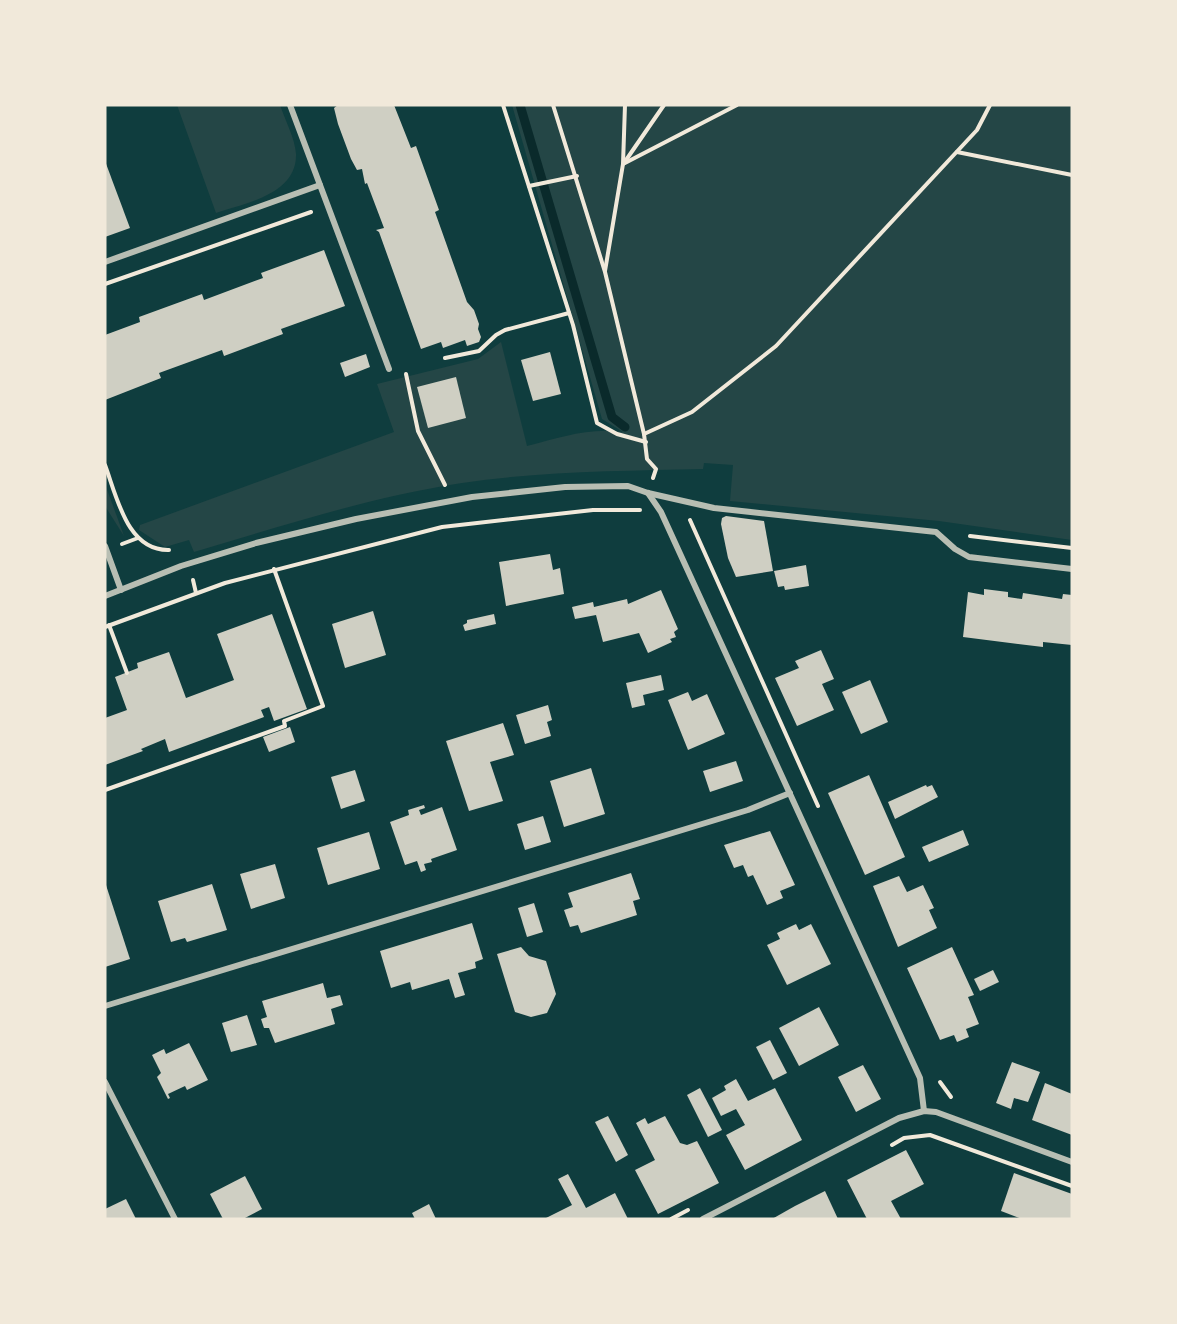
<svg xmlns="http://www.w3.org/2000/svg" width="1177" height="1324" viewBox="0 0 1177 1324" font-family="'Fira Sans',sans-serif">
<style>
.green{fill:#244646}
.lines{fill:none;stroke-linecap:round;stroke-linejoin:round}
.stream{stroke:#0a2a2b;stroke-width:9}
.building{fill:#cfcfc3}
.path{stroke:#f1e9da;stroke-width:4}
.minor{stroke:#b8beb3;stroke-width:6}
</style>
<rect width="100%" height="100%" fill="#0f3d3e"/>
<g class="green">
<path d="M 177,105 L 280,105 C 285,120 295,138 296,154 C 297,194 246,203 216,213 Z"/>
<path d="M 512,105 L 1072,105 L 1072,540 L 939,521 L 730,501 L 733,465 L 704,463 L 703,469 C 623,471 542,471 462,483 C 370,497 282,526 194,552 L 189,540 L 165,547 L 139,530 L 140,525 L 394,432 L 377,384 L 478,359 L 501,342 L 527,446 C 559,438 589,427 623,432 L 602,419 Z"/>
<polygon points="105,484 124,536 105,506"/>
</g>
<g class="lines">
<polyline class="stream" points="520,105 612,417 625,427"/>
</g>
<g class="building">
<polygon points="338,105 394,105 411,148 416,146 439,210 435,212 467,302 474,310 479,324 478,329 481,337 479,342 467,346 465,340 443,348 441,342 421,349 379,232 376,230 384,228 373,199 367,183 365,184 362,169 357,170 351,159 338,124 334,108"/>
<polygon points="105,161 130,228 105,237"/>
<polygon points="324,250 345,306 281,329 283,334 224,356 222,350 159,373 161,378 105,400 105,335 140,322 139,317 202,294 204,300 263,278 261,273"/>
<polygon points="550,352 561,394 533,401 521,360"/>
<polygon points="366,354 370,367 345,377 340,363"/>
<polygon points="456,377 466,418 428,428 417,387"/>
<polygon points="726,516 764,521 773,571 736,577 728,558 721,524 722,518"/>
<polygon points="550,554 553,570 560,568 564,594 506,606 499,562"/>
<polygon points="806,565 809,586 785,590 784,586 778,587 774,571"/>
<polygon points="984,589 1008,592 1008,597 1022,599 1023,593 1062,599 1063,594 1072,595 1072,645 1043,642 1043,647 963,637 968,592 984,595"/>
<polygon points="661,590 678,629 674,632 676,637 670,639 672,642 648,653 639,633 603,642 596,615 575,619 572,607 593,602 594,607 627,599 628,604"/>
<polygon points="373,611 386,655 345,668 332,624"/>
<polygon points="272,614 307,709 274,721 269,707 261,710 264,717 169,752 165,739 141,749 143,751 105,765 105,718 127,710 115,677 138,668 137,663 169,652 186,698 234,680 217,634"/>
<polygon points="494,614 496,624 465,631 463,625 467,623 467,620"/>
<polygon points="821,650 834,679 822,684 834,710 797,726 775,678 799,668 795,661"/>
<polygon points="661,675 664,690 643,695 645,705 632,708 626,683"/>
<polygon points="870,680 888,722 861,734 842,692"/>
<polygon points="688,692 692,701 707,694 725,734 688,750 668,700"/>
<polygon points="548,705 552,720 547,722 551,736 525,744 516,715"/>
<polygon points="503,723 514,755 490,762 503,801 469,811 446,741"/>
<polygon points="290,727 295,742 269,752 263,737"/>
<polygon points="736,761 743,781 710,792 703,771"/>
<polygon points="591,768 605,814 564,827 550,781"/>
<polygon points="355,770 365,801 341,809 331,777"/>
<polygon points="869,775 905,857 865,875 828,793"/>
<polygon points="926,785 927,787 932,785 938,797 895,819 888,802"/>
<polygon points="424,805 425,808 419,810 421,815 442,807 457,850 431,859 432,862 424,864 426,870 421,872 417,861 405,865 390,822 409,815 408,810"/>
<polygon points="543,816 551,842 525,850 517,824"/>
<polygon points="963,830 969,845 929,862 922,847"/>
<polygon points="770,831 795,885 780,891 783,898 767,905 753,875 748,877 743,865 734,868 724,845"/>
<polygon points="369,832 380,869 328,885 317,848"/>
<polygon points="275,864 285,898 251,909 240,874"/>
<polygon points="631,873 640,899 633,901 637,915 581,933 578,925 570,927 564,910 573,907 568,893"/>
<polygon points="899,876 907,892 923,885 934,908 929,910 937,928 898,947 873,886"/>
<polygon points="105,882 130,959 105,967"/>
<polygon points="212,884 227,930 187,942 185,938 171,942 158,901"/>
<polygon points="534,903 543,932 527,937 518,908"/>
<polygon points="472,923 483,959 475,962 476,968 458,973 465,995 455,998 449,979 412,990 410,982 391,988 380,951"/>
<polygon points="796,924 799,930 811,924 831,964 787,985 767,945 780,939 777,933"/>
<polygon points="521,947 529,956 546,961 556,994 547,1013 531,1017 515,1012 497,954"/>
<polygon points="952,947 974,995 968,997 979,1024 966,1029 969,1037 957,1042 954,1035 940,1040 907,968"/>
<polygon points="993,970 999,982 980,991 974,979"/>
<polygon points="323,983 327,998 340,995 343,1005 331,1009 335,1024 275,1043 269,1028 264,1028 261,1019 267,1017 262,1001"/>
<polygon points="819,1007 839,1045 799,1066 779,1028"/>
<polygon points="247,1015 257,1045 231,1052 222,1023"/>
<polygon points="770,1040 787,1073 773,1080 756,1047"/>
<polygon points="189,1043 208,1080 187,1090 185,1086 168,1094 170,1098 168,1099 157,1077 161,1073 152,1055 164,1049 166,1054"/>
<polygon points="1012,1062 1040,1072 1028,1102 1014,1098 1011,1109 996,1103"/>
<polygon points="863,1065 881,1099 856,1112 838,1077"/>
<polygon points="736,1079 748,1101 775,1088 802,1140 745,1170 726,1135 745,1125 736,1109 721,1116 712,1098 726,1090 724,1086"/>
<polygon points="1045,1083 1072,1094 1072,1135 1032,1120"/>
<polygon points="700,1088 722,1130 708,1137 687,1095"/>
<polygon points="608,1116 628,1155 616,1162 595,1122"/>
<polygon points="665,1116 680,1143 687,1145 697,1141 719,1183 658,1214 635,1170 655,1160 636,1123 645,1118 648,1124"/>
<polygon points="906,1150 924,1184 891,1201 901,1219 867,1219 847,1180"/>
<polygon points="1014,1173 1072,1194 1072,1219 1022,1219 1001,1211"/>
<polygon points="568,1174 586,1208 615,1193 628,1219 544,1219 572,1205 558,1179"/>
<polygon points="245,1176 262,1209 243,1219 223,1219 210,1194"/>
<polygon points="825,1191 838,1219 772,1219 795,1206"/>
<polygon points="126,1199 136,1219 105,1219 105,1209"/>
<polygon points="429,1204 436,1219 415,1219 412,1213"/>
</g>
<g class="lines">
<g class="path">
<polyline points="503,105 573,325 597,423 617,434 646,442"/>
<polyline points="553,105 605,272 644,434"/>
<polyline points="957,152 1072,175"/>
<polyline points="624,163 664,105"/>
<polyline points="623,164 737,105"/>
<polyline points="529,186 577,176"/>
<polyline points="605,271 623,164 625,105"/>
<polyline points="105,284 311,212"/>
<polyline points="445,358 479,351 496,335 505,330 569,313"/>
<polyline points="406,374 418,431 445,485"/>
<path d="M 105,465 C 117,497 127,551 169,550"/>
<polyline points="653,478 656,469 647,459 644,434 692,412 776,346 977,130 990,105"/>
<polyline points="690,520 818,806"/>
<polyline points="970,536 1072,548"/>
<polyline points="122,544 138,538"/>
<polyline points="193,580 196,593"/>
<polyline points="109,625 127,673"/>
<polyline points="105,627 225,583 442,527 593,510 640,510"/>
<polyline points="105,790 285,726 284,721 323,706 274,569"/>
<polyline points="940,1082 951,1097"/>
<polyline points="892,1145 904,1138 930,1135 1072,1186"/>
<polyline points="671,1219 688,1210"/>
</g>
<g class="minor">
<polyline points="290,105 389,369"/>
<polyline points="105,262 320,185"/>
<polyline points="648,493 661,512 920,1078 924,1111"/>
<polyline points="105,546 121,590"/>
<polyline points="105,596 181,566 256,543 356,519 472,497 565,487 628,486 648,493 714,508 936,532 955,549 969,557 1072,569"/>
<polyline points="105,1006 748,810 790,793"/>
<polyline points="105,1082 175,1219"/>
<polyline points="703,1219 899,1118 924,1111 936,1112 1072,1162"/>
</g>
</g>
<rect width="1177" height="1324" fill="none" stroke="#f1e9da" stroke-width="213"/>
</svg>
